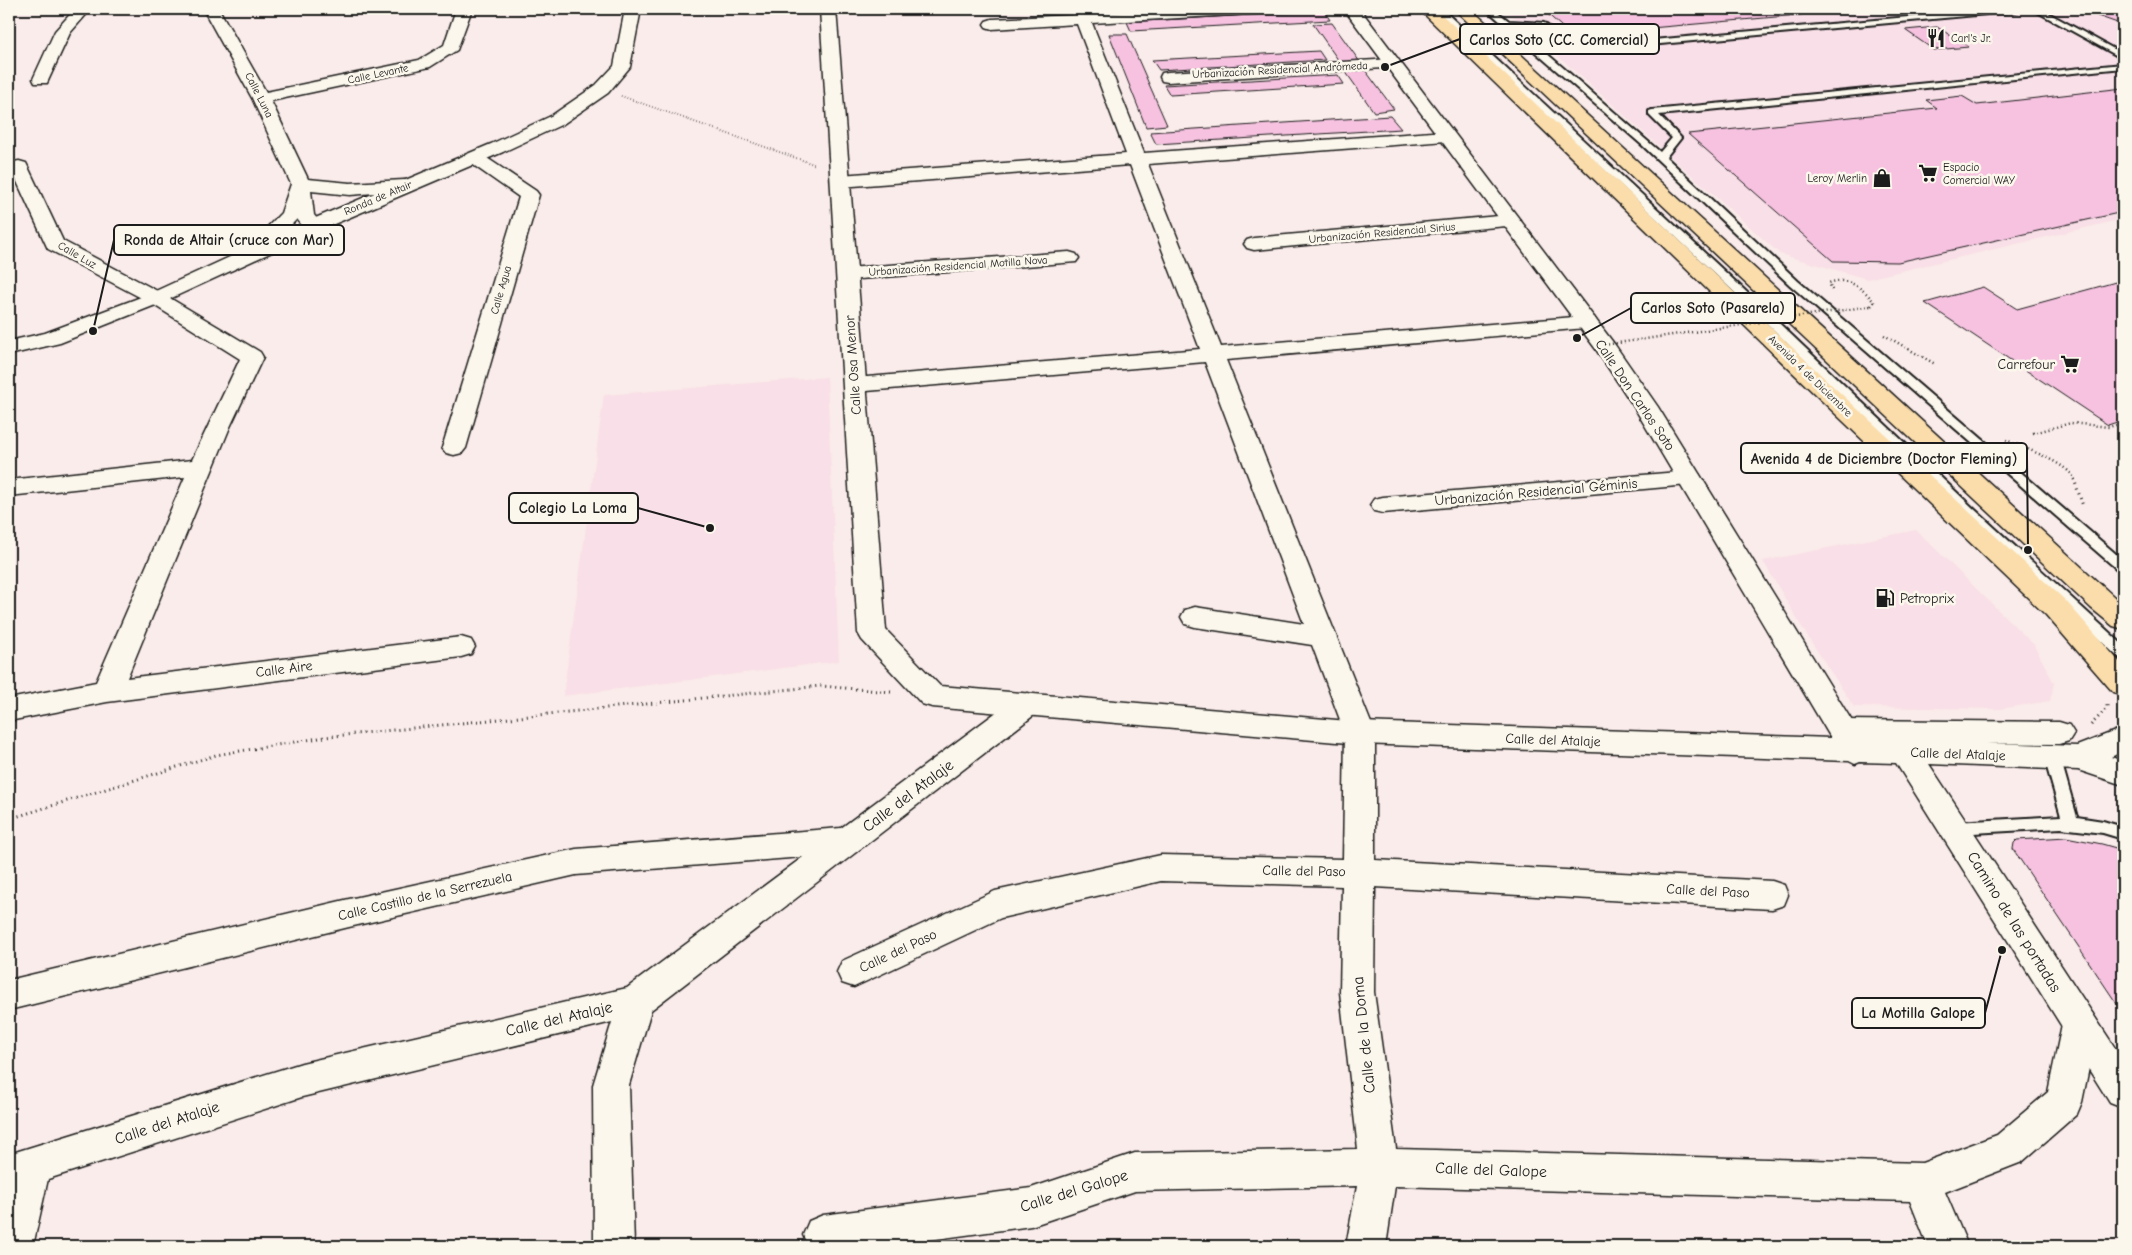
<svg xmlns="http://www.w3.org/2000/svg" width="2132" height="1255" viewBox="0 0 2132 1255" font-family="'Comic Neue',sans-serif">
<style>
.built{fill:#f9dfe7}
.building{fill:#f6c2e0;stroke:#1c1c1c}
.lines{fill:none;stroke-linecap:round;stroke-linejoin:round}
.lane-casing{stroke:#1c1c1c;stroke-width:4}
.street-casing{stroke:#1c1c1c;stroke-width:3}
.secondary-casing{stroke:#1c1c1c;stroke-width:3}
.primary-casing{stroke:#1c1c1c;stroke-width:3}
.path-far2{stroke:#1c1c1c;stroke-width:2;stroke-dasharray:0.5 2.5;stroke-linecap:butt}
.path-far1{stroke:#1c1c1c;stroke-width:2.5;stroke-dasharray:1 3;stroke-linecap:butt}
.path{stroke:#1c1c1c;stroke-width:3;stroke-dasharray:1 4;stroke-linecap:butt}
.lane{fill:#fbf7ec;fill-rule:evenodd}
.street{fill:#fbf7ec;fill-rule:evenodd}
.secondary{fill:#fbf7ec;fill-rule:evenodd}
.primary{fill:#fbddab;fill-rule:evenodd}
.path-bridge{stroke:#1c1c1c;stroke-width:2.5;stroke-dasharray:1 3;stroke-linecap:butt}
.labels{text-anchor:middle;dominant-baseline:central;stroke-width:5;stroke-linejoin:round;paint-order:stroke}
.far-poi-label{font-size:11px;fill:#1c1c1c;stroke:#fbf7ec;text-anchor:start}
.far-street-label{font-size:11px;fill:#1c1c1c;stroke:#fbf7ec}
.poi-label{font-size:14px;fill:#1c1c1c;stroke:#fbf7ec;text-anchor:end}
.street-label{font-size:14px;fill:#1c1c1c;stroke:#fbf7ec}
.near-street-label{font-size:16px;fill:#1c1c1c;stroke:#fbf7ec}
.leader{fill:none;stroke:#1c1c1c;stroke-width:2}
.callout-dot{fill:#1c1c1c;stroke:#fbf7ec;stroke-width:2}
.callout{fill:#fbf7ec;stroke:#1c1c1c;stroke-width:2}
.callout-label{font-size:15px;text-anchor:middle;font-weight:bold;fill:#1c1c1c}
</style>
<rect width="100%" height="100%" fill="#faecea"/>
<filter id="ink" filterUnits="userSpaceOnUse"><feTurbulence type="fractalNoise" baseFrequency=".02" numOctaves="2"/><feDisplacementMap in="SourceGraphic" scale="10" xChannelSelector="R" yChannelSelector="G"/><feConvolveMatrix kernelMatrix="1 2 1 2 8 2 1 2 1" color-interpolation-filters="sRGB"/></filter>
<g filter="url(#ink)">
<g class="built">
<polygon points="1505,9 2123,9 2123,219 1867,279 1780,254"/>
<polygon points="827,377 839,661 563,696 604,395"/>
<polygon points="1916,530 2034,645 2054,683 2050,701 1999,709 1854,707 1806,634 1763,561"/>
</g>
<g class="building">
<polygon points="1542,9 1867,9 1571,35"/>
<polygon points="2078,9 2123,9 2123,25"/>
<polygon points="1324,11 1330,20 1131,31 1127,22"/>
<polygon points="1332,23 1360,62 1341,64 1313,24"/>
<polygon points="1937,27 1969,47 1934,50 1905,30"/>
<polygon points="1109,34 1127,34 1167,125 1146,127"/>
<polygon points="1319,51 1325,60 1159,70 1152,60"/>
<polygon points="1365,70 1394,109 1374,112 1345,71"/>
<polygon points="1338,75 1344,84 1170,95 1164,85"/>
<polygon points="2123,88 2123,212 1898,262 1833,261 1688,134 1937,108 1926,100 1962,96 1977,105"/>
<polygon points="1390,116 1401,129 1156,144 1150,132"/>
<polygon points="2123,280 2123,420 2108,425 1925,303 1983,287 2017,309"/>
<polygon points="2066,837 2102,844 2123,850 2123,1013 2013,849 2014,843 2017,840"/>
</g>
<g class="lines">
<g class="lane-casing">
<g id="lane">
<polygon points="1434,9 1442,9 1738,284 1972,507 2123,645 2123,658 2118,657 1964,513 1730,288"/>
<polygon points="1486,9 1494,9 1509,21 1544,23 1575,47 1997,9 2024,9 2020,11 1573,52 1539,27 1515,26 1660,152 1672,138 1649,115 1649,111 1652,110 2123,64 2123,68 1659,115 1681,138 1666,157 1798,281 2123,560 2123,571 2118,570 1790,285 1642,145"/>
<polygon points="2032,9 2041,9 2123,54 2123,59"/>
<polygon points="2052,751 2057,753 2060,757 2077,817 2103,821 2123,827 2123,839 2103,833 2061,828 1955,834 1949,832 1947,828 1949,824 1955,822 2061,816 2044,757 2047,753"/>
</g>
</g>
<g class="street-casing">
<g id="street">
<polygon points="75,9 91,9 70,33 47,83 35,83 33,79 55,31"/>
<path d="M 203,9 L 219,9 L 266,92 L 419,60 L 444,45 L 456,9 L 472,9 L 457,50 L 430,67 L 271,101 L 308,179 L 350,183 L 404,180 L 411,182 L 413,186 L 411,190 L 350,195 L 311,191 L 314,215 L 323,226 L 320,230 C 308,233 304,228 297,219 L 261,256 L 254,258 L 247,256 L 244,252 L 247,248 L 281,213 L 291,184 L 252,98 Z"/>
<polygon points="1071,9 1087,9 1089,14 1174,9 1257,9 1254,12 1249,14 1092,23 1144,153 1446,131 1452,132 1455,136 1452,140 1446,141 1148,164 1221,347 1586,316 1594,317 1597,322 1594,327 1586,328 1226,360 1375,733 1375,860 1772,881 1784,885 1788,895 1784,905 1772,909 1375,887 1374,992 1396,1149 1922,1163 1997,1135 2048,1092 2062,1024 2068,1013 2080,1008 2092,1013 2098,1024 2082,1102 2077,1114 2022,1162 1945,1192 1968,1246 1928,1246 1910,1201 1395,1186 1386,1246 1346,1246 1357,1186 1135,1191 1031,1226 885,1246 808,1246 803,1235 809,1221 823,1215 1031,1188 1135,1153 1358,1149 1340,992 1342,886 1161,881 1001,918 854,987 842,983 837,972 842,961 995,891 1161,855 1343,859 1345,733 1312,645 1195,627 1185,624 1181,617 1185,610 1195,607 1304,624 1205,362 855,392 847,390 844,385 847,380 855,378 1200,349 1130,165 840,187 833,185 831,181 833,177 840,175 1126,154 1077,24 992,29 986,27 984,24 986,21 992,19 1073,15"/>
<polygon points="1393,59 1399,61 1401,64 1399,67 1168,82 1162,81 1160,77 1162,73 1168,72"/>
<polygon points="475,153 481,154 536,191 539,195 466,448 462,453 454,455 446,453 442,448 519,197 469,162 466,158 469,154"/>
<polygon points="19,161 26,163 28,167 63,241 163,294 260,352 263,357 230,427 127,678 461,637 471,640 475,647 471,654 461,657 107,702 9,721 9,699 96,682 185,477 9,496 9,480 192,460 240,359 149,302 48,249 13,173 9,173 9,163"/>
<polygon points="1510,215 1517,217 1520,221 1517,225 1254,250 1247,248 1244,244 1247,240 1254,238"/>
<polygon points="1069,252 1076,254 1079,258 1076,262 847,280 840,278 837,274 840,270 847,268"/>
<polygon points="1690,471 1699,474 1702,479 1699,484 1383,513 1374,511 1370,505 1374,499 1383,497"/>
<polygon points="1028,693 1038,696 1042,704 1038,712 651,1010 629,1085 634,1246 594,1246 593,1085 612,1022 302,1097 48,1179 33,1246 9,1246 9,1154 302,1063 627,988 803,857 576,875 349,927 9,1010 9,980 349,899 576,849 841,828 1018,696"/>
<polygon points="1843,720 2059,722 2069,725 2074,733 2069,741 2059,744 1843,742 1833,739 1828,731 1833,723"/>
</g>
</g>
<g class="secondary-casing">
<g id="secondary">
<polygon points="625,9 641,9 630,67 608,93 563,124 503,152 320,230 163,302 60,343 9,355 9,341 45,333 149,294 306,222 491,144 551,116 596,85 614,66"/>
<polygon points="820,9 836,9 886,630 940,686 1360,722 1831,738 1634,407 1595,348 1344,9 1360,9 1615,345 1658,407 1863,739 2077,746 2123,728 2123,751 2111,757 2123,761 2123,785 2078,770 1929,764 2123,1060 2123,1108 2110,1103 1896,763 1860,762 1855,764 1849,761 1360,744 932,707 922,704 862,640 858,633"/>
</g>
</g>
<g class="primary-casing">
<g id="primary">
<polygon points="1419,9 1436,9 1836,389 2066,601 2123,666 2123,695 2113,692 2046,615 1820,399"/>
<polygon points="1454,9 1471,9 2123,605 2123,629 2113,626 2091,608"/>
</g>
</g>
<polyline class="path-far2" points="621,96 816,165"/>
<g class="path-far1">
<path d="M 1832,290 L 1829,283 C 1847,276 1863,288 1874,302 L 1871,306"/>
<polyline points="1884,335 1935,364"/>
<polyline points="2033,433 2071,423 2109,427 2123,423"/>
<path d="M 2006,440 C 2022,447 2070,464 2075,480"/>
</g>
<g class="path">
<polyline points="2074,479 2083,506"/>
<polyline points="2091,725 2107,708 2107,702"/>
<polyline points="9,819 216,755 325,737 821,686 891,692"/>
</g>
<use href="#lane" class="lane"/>
<use href="#street" class="street"/>
<use href="#secondary" class="secondary"/>
<use href="#primary" class="primary"/>
<polyline class="path-bridge" points="1604,345 1871,306"/>
</g>
</g>
<defs>
<g id="restaurant-bare" transform="scale(1.5)"><path d="M-5-6h1v4h1v-4h1v4h1v-4h1v5L-1.5 .5V6h-2V.5L-5-1ZM5-6V6H3V1.5H1.5Q1.5-4 5-6Z" fill="#1c1c1c" stroke="#fbf7ec" stroke-width="2.5" paint-order="stroke"/></g>
<g id="supermarket-bare" transform="scale(1.5)"><path d="M-6-5.5h2.5l.6 2H6L4.5 2H-2.5L-4.4-4H-6ZM-1.5 3.2a1.3 1.3 0 1 0 .1 0ZM3 3.2a1.3 1.3 0 1 0 .1 0Z" fill="#1c1c1c" stroke="#fbf7ec" stroke-width="2.5" paint-order="stroke"/></g>
<g id="shop-bare" transform="scale(1.5)"><path d="M-5-2.5h2.3a2.7 3.5 0 0 1 5.4 0H5L5.5 6h-11ZM-1.5-2.5h3a1.5 2.3 0 0 0-3 0Z" fill="#1c1c1c" stroke="#fbf7ec" stroke-width="2.5" paint-order="stroke"/></g>
<g id="fuel-bare" transform="scale(1.5)"><path d="M-5.5-6h7V0h2V4h1.3V-2.5L3-4.5l.8-.8L6-3V5H2.5V1h-1V6h-7ZM-4.2-4.7v3.2H.2V-4.7Z" fill="#1c1c1c" stroke="#fbf7ec" stroke-width="2.5" paint-order="stroke"/></g>
</defs>
<g fill-rule="evenodd">
<use href="#restaurant-bare" x="1936" y="38"/>
<use href="#supermarket-bare" x="1928" y="173"/>
<use href="#shop-bare" x="1882" y="178"/>
<use href="#supermarket-bare" x="2070" y="364"/>
<use href="#fuel-bare" x="1885" y="598"/>
</g>
<g class="labels">
<g class="far-poi-label">
<text x="1951" y="38">Carl's Jr.</text>
<text x="1943" y="167">Espacio<tspan x="1943" dy="13">Comercial WAY</tspan></text>
<text x="1867" y="178" text-anchor="end">Leroy Merlin</text>
</g>
<g class="far-street-label">
<text transform="translate(1280 70) rotate(-3)">Urbanización Residencial Andrómeda</text>
<text transform="translate(378 74) rotate(-12)">Calle Levante</text>
<text transform="translate(259 95) rotate(63)">Calle Luna</text>
<text transform="translate(378 198) rotate(-23)">Ronda de Altair</text>
<text transform="translate(1382 233) rotate(-5)">Urbanización Residencial Sirius</text>
<text transform="translate(77 255) rotate(30)">Calle Luz</text>
<text transform="translate(958 266) rotate(-4)">Urbanización Residencial Motilla Nova</text>
<text transform="translate(501 290) rotate(-74)">Calle Agua</text>
<text transform="translate(1810 376) rotate(44)">Avenida 4 de Diciembre</text>
</g>
<g class="poi-label">
<text x="2055" y="364">Carrefour</text>
<text x="1900" y="598" text-anchor="start">Petroprix</text>
</g>
<g class="street-label">
<text transform="translate(853 365) rotate(-94)">Calle Osa Menor</text>
<text transform="translate(1635 395) rotate(56)">Calle Don Carlos Soto</text>
<text transform="translate(1536 492) rotate(-5)">Urbanización Residencial Géminis</text>
<text transform="translate(284 669) rotate(-7)">Calle Aire</text>
<text transform="translate(1553 740) rotate(2)">Calle del Atalaje</text>
<text transform="translate(1958 754) rotate(2)">Calle del Atalaje</text>
<text transform="translate(1304 871) rotate(1)">Calle del Paso</text>
<text transform="translate(1708 891) rotate(3)">Calle del Paso</text>
<text transform="translate(425 896) rotate(-13)">Calle Castillo de la Serrezuela</text>
<text transform="translate(898 951) rotate(-25)">Calle del Paso</text>
</g>
<g class="near-street-label">
<text transform="translate(908 796) rotate(-37)">Calle del Atalaje</text>
<text transform="translate(2014 922) rotate(58)">Camino de las portadas</text>
<text transform="translate(559 1019) rotate(-13)">Calle del Atalaje</text>
<text transform="translate(1364 1035) rotate(-96)">Calle de la Doma</text>
<text transform="translate(167 1123) rotate(-18)">Calle del Atalaje</text>
<text transform="translate(1491 1170) rotate(2)">Calle del Galope</text>
<text transform="translate(1074 1191) rotate(-17)">Calle del Galope</text>
</g>
</g>
<path class="leader" d="M1385 67L1460 39M93 331L114 240M1577 338L1631 308M2028 550L2027 458M710 528L638 508M2002 950L1985 1013"/>
<g class="callout-dot">
<circle cx="1385" cy="67" r="5"/>
<circle cx="93" cy="331" r="5"/>
<circle cx="1577" cy="338" r="5"/>
<circle cx="2028" cy="550" r="5"/>
<circle cx="710" cy="528" r="5"/>
<circle cx="2002" cy="950" r="5"/>
</g>
<g class="callout">
<rect x="1460" y="24" width="199" height="30" rx="5"/>
<rect x="114" y="225" width="230" height="30" rx="5"/>
<rect x="1631" y="293" width="164" height="30" rx="5"/>
<rect x="1741" y="443" width="286" height="30" rx="5"/>
<rect x="509" y="493" width="129" height="30" rx="5"/>
<rect x="1852" y="998" width="133" height="30" rx="5"/>
</g>
<g class="callout-label">
<text x="1559" y="45">Carlos Soto (CC. Comercial)</text>
<text x="229" y="245">Ronda de Altair (cruce con Mar)</text>
<text x="1713" y="313">Carlos Soto (Pasarela)</text>
<text x="1884" y="464">Avenida 4 de Diciembre (Doctor Fleming)</text>
<text x="573" y="513">Colegio La Loma</text>
<text x="1918" y="1018">La Motilla Galope</text>
</g>
<rect width="2132" height="1255" fill="none" stroke="#fbf7ec" stroke-width="30"/>
<rect x="15" y="15" width="2102" height="1225" fill="none" stroke="#1c1c1c" stroke-width="2" filter="url(#ink)"/>
</svg>
